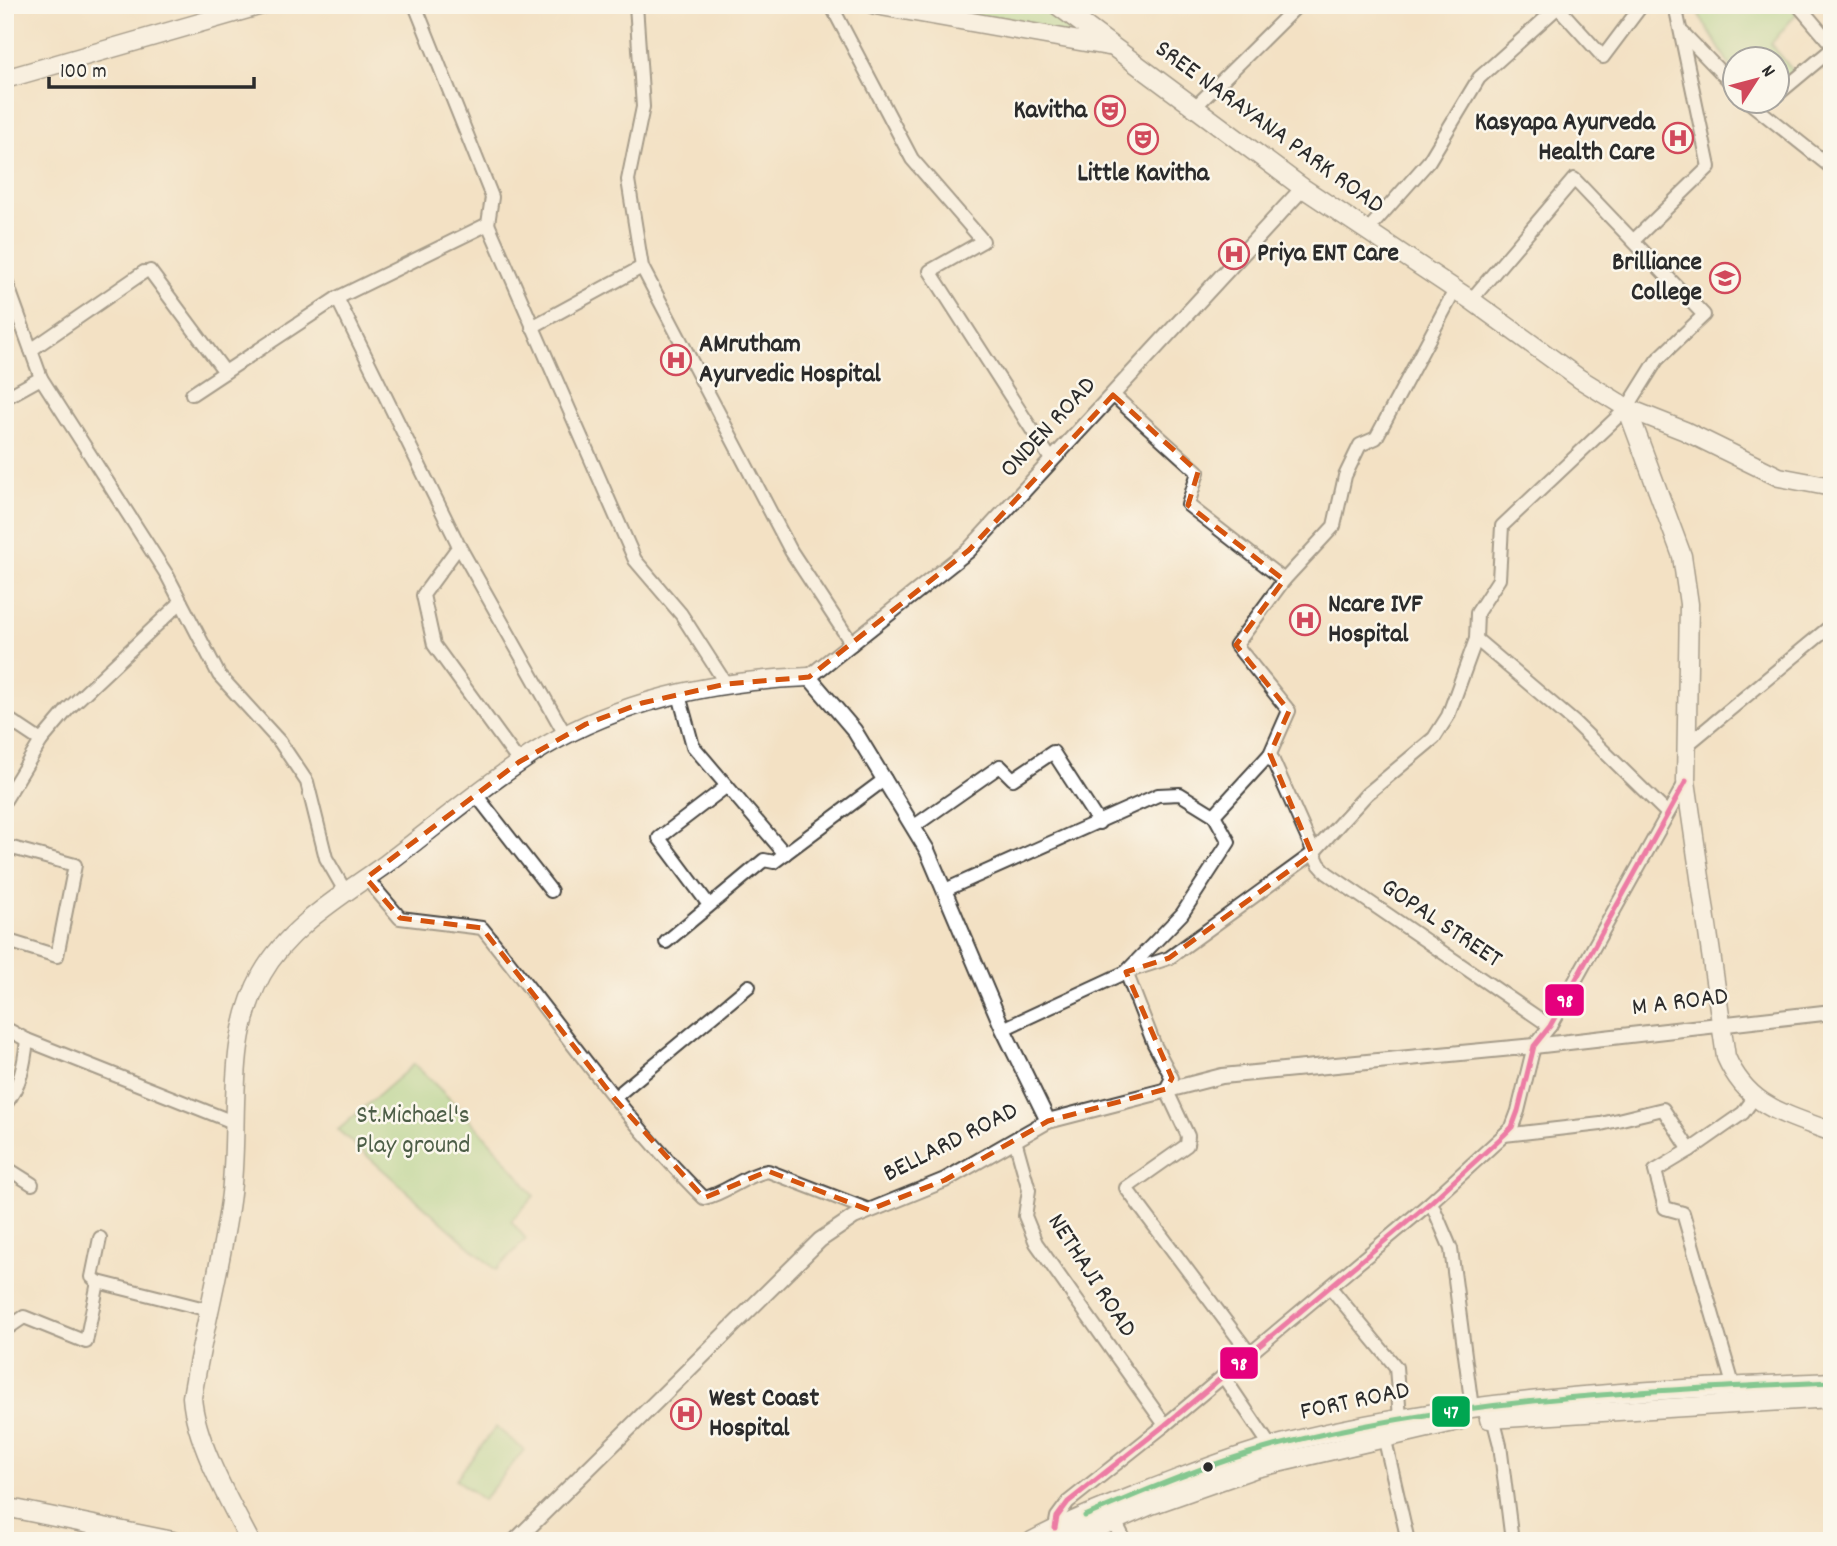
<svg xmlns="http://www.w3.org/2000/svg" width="1837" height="1546" viewBox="0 0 1837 1546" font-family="Dekko,sans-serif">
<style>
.green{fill:#9cd689;stroke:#64805a;stroke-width:2}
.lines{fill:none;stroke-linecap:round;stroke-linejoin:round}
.minor-casing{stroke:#494642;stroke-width:16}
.tertiary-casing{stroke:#494642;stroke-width:18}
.secondary-casing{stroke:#494642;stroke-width:21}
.minor{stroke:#fff;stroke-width:12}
.tertiary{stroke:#fff;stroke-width:14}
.secondary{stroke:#fff;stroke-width:18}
.bus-1-casing{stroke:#fbf7ec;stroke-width:10}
.bus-2-casing{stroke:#fbf7ec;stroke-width:10}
.bus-1{stroke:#00a651;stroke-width:5}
.bus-2{stroke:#e5007d;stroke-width:5}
.marked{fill:none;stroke:#d5540f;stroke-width:5;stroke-dasharray:14 9;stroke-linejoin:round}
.bus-dot{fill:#2b2b2b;stroke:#fbf7ec;stroke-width:2.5}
.labels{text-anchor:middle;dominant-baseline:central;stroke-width:5;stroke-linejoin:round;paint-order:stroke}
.poi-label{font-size:26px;font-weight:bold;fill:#2b2b2b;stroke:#fbf7ec;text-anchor:start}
.street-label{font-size:26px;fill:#2b2b2b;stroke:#fbf7ec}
.park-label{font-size:26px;fill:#4d5e47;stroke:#fbf7ec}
.line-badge{stroke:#fbf7ec;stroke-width:2.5}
.badge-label{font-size:19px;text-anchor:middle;font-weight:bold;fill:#fff}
</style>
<rect width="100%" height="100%" fill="#fbf7ec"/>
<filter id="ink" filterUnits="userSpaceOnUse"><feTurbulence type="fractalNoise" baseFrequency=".0143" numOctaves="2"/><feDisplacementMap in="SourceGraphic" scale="14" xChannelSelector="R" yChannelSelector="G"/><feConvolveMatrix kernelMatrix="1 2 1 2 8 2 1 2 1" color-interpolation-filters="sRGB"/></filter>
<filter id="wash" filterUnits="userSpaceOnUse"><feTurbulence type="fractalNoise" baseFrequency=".00686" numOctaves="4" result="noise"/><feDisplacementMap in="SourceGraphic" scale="28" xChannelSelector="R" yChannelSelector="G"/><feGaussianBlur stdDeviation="1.57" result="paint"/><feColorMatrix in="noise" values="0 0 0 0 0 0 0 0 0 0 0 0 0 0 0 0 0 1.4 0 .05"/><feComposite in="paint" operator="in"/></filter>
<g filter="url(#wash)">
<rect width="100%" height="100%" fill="#f3e1c4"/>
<g class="green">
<polygon points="896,5 1050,5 1094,40"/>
<polygon points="1693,5 1791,5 1797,13 1771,44 1794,72 1778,86 1778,60 1736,60 1735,74"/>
<path d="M 414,1064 C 458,1106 498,1147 534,1196 L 511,1221 L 526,1239 L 496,1270 L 338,1130 Z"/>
<polygon points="496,1427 524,1450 483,1500 456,1479"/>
</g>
</g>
<g filter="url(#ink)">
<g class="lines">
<g class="minor-casing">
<g id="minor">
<polyline points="415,5 492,197 488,224"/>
<polyline points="636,5 643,107 628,180 642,267 791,551 852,644"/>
<polyline points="831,5 912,159 983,241 930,271 1052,461"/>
<polyline points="1556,5 1603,57 1642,5"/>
<polyline points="1798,5 1832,45"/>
<polyline points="1683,33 1736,88"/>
<polyline points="1778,94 1832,49"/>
<polyline points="1749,102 1832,168"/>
<polyline points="1194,108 1298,5"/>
<polyline points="1367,231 1429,161 1479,78 1558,7"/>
<polyline points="1634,240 1709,167 1675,5"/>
<polyline points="150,271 225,372"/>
<polyline points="5,278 41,378 167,575 219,675 280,742 307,782 326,858 345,891"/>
<polyline points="1455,290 1376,438 1360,445 1345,476 1334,526 1284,580 1236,645 1289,711 1270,754 1319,864 1327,873 1550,1026"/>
<polyline points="532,327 642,267"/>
<polyline points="31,350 144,272"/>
<polyline points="192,394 337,298"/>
<polyline points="1113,395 1198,472 1188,505 1284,580"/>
<polyline points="5,398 41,378"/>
<polyline points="459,546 566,736"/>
<polyline points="1476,639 1574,722 1667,813"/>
<polyline points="679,695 693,746 785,854"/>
<polyline points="5,717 41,741 68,709 181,602"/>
<polyline points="1686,746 1832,625"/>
<polyline points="519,762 434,645 423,595 459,546 337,298 488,224 635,560 681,614 726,684"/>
<polyline points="477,796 551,891"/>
<polyline points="5,800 41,741"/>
<polyline points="913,827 1000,766 1013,779 1053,752 1099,823"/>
<polyline points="5,846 75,865 57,956 5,940"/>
<path d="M 366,878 L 400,918 L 482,928 C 555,1018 621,1116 704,1198 C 727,1193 744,1175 768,1171 L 869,1210"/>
<polyline points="945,890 1158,795 1180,794 1214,815 1270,754"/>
<polyline points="709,905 659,838 727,786"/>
<polyline points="666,942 764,860 774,862 885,779"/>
<polyline points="5,1028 27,1040 233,1122"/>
<polyline points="1003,1029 1126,972 1182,914 1229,842 1214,815"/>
<polyline points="614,1098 749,986"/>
<path d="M 5,1105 C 21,1084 24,1066 27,1040"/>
<polyline points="1504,1135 1601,1124 1663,1109 1690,1150 1743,1113 1754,1098"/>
<polyline points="1015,1140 1029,1190 1025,1216 1036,1243 1165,1425"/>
<polyline points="1690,1150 1655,1171 1665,1208 1683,1213 1734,1388"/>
<polyline points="5,1167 32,1184"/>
<polyline points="1431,1202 1451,1249 1472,1408"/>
<polyline points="100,1238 92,1277 98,1282 209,1310"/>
<polyline points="1330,1287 1396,1367 1400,1418"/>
<polyline points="5,1330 24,1317 86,1342 98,1282"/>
<polyline points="1250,1354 1126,1188 1187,1145 1188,1136 1166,1089 1172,1078 1154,1044 1126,972 1169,958 1312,854 1367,794 1434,738 1448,716 1476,639 1477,613 1499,579 1502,526 1627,408 1657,360 1704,315 1574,179 1471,300"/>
<polyline points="1223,1376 1271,1447"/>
<polyline points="1493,1418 1500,1445 1512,1541"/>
<polyline points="1384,1436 1408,1541"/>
<polyline points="1055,1528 1057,1517 1068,1502 1165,1425 1431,1202 1504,1135 1512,1127 1518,1111 1534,1046 1550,1026 1686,781"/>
</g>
</g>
<g class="tertiary-casing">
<g id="tertiary">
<polyline points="1048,1121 1003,1029 927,850 854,730 809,677 969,550 1303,188"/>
<polyline points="1114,1521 1124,1541"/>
<polyline points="515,1541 820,1240 854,1217 945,1180 1048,1121 1222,1076 1534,1046 1832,1012"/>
</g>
</g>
<g class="secondary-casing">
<g id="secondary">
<polyline points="875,5 1108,46"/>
<polyline points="1057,5 1303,188 1471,300 1580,379 1627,408 1685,431 1779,477 1832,487"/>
<polyline points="5,79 262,5"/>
<path d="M 1627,408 L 1682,556 L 1689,604 L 1686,781 L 1726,1057 C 1748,1107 1785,1114 1832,1132"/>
<polyline points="1489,1419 1832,1398"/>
<polyline points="5,1507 173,1541"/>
<path d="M 250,1541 C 229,1501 195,1441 192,1397 C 203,1331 221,1267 230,1201 C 241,1126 223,1044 262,974 C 289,926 343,895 386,864 C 430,831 473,794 519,763 C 603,704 708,681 809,677"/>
<path d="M 1032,1541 C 1069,1521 1109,1506 1149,1490 C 1189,1475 1231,1457 1274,1446 C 1453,1398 1647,1390 1832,1382"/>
<polyline points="1068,1541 1151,1505 1256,1468 1458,1421"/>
</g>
</g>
<use href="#minor" class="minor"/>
<use href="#tertiary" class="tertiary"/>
<use href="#secondary" class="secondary"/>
<g class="bus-1-casing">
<path id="bus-1" d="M 1085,1516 C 1146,1490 1210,1463 1274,1446 C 1455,1399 1646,1390 1832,1382"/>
</g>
<g class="bus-2-casing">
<polyline id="bus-2" points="1055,1528 1057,1517 1068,1502 1165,1425 1431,1202 1504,1135 1512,1127 1518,1111 1534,1046 1550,1026 1686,781"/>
</g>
<use href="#bus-1" class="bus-1"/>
<use href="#bus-2" class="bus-2"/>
</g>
</g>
<path d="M0 0H1837V1546H0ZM 1113,395 L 1198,472 L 1188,505 L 1284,580 L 1236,645 L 1289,711 L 1270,754 L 1312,854 L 1169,958 L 1126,972 L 1172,1078 L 1166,1089 L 1048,1121 L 945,1180 L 869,1210 L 768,1171 L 704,1198 L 614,1098 L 482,928 L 400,918 L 366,878 L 519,762 L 586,724 L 642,703 L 726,684 L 809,677 L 969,550 Z" fill="#f3e1c4" fill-opacity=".55" fill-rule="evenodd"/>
<path class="marked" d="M 1113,395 L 1198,472 L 1188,505 L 1284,580 L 1236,645 L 1289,711 L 1270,754 L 1312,854 L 1169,958 L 1126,972 L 1172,1078 L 1166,1089 L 1048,1121 L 945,1180 L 869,1210 L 768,1171 L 704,1198 L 614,1098 L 482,928 L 400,918 L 366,878 L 519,762 L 586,724 L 642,703 L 726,684 L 809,677 L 969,550 Z"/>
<defs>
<g id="theatre-ring" transform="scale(1.575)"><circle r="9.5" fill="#fbf7ec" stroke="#d1495b" stroke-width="1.5"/><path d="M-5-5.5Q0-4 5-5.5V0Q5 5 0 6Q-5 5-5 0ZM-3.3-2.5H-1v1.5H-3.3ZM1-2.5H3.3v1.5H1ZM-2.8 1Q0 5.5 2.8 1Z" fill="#d1495b"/></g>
<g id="hospital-ring" transform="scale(1.575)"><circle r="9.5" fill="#fbf7ec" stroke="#d1495b" stroke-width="1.5"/><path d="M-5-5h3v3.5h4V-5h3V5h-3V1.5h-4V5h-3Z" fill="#d1495b"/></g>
<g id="university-ring" transform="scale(1.575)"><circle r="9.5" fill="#fbf7ec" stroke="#d1495b" stroke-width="1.5"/><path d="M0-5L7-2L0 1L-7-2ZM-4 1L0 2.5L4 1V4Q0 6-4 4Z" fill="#d1495b"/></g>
</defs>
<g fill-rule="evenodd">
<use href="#theatre-ring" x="1110" y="111"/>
<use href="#hospital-ring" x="1678" y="138"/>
<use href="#theatre-ring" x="1143" y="139"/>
<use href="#hospital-ring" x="1234" y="254"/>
<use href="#university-ring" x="1725" y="278"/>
<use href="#hospital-ring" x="676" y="360"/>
<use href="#hospital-ring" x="1305" y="620"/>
<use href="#hospital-ring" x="686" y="1414"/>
</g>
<circle class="bus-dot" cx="1208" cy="1467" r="6"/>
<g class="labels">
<g class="poi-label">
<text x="1087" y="111" text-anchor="end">Kavitha</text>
<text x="1655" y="123" text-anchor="end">Kasyapa Ayurveda<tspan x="1655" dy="30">Health Care</tspan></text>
<text x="1143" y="174" text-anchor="middle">Little Kavitha</text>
<text x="1257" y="254">Priya ENT Care</text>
<text x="1702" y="263" text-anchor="end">Brilliance<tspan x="1702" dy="30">College</tspan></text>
<text x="699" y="345">AMrutham<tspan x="699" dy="30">Ayurvedic Hospital</tspan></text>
<text x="1328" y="605">Ncare IVF<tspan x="1328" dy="30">Hospital</tspan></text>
<text x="709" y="1399">West Coast<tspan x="709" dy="30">Hospital</tspan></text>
</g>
<g class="street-label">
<text transform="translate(1269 128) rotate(36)">SREE NARAYANA PARK ROAD</text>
<text transform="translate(1049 428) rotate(-47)">ONDEN ROAD</text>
<text transform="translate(1441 924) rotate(34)">GOPAL STREET</text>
<text transform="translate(1680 1003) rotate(-7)">M A ROAD</text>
<text transform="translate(951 1143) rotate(-27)">BELLARD ROAD</text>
<text transform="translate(1091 1276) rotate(57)">NETHAJI ROAD</text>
<text transform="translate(1355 1402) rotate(-12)">FORT ROAD</text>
</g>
<g class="park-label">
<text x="413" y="1116">St.Michael's<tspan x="413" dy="30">Play ground</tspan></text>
</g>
</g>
<g class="line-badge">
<rect x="1544" y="983" width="41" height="34" rx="7" fill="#e5007d"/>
<rect x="1219" y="1346" width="40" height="34" rx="7" fill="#e5007d"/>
<rect x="1431" y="1395" width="40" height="33" rx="7" fill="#00a651"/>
</g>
<g class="badge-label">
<text x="1565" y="1007">98</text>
<text x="1239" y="1370">98</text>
<text x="1451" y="1418">47</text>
</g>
<rect width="1837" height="1546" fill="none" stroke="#fbf7ec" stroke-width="28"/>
<g transform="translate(1756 80) rotate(54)"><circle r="33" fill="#fbf7ec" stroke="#a8a59f" stroke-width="2"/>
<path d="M0-5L12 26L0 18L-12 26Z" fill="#d1495b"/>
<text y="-10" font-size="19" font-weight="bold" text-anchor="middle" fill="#2b2b2b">N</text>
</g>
<path d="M49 77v10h205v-10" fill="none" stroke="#2b2b2b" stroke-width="3.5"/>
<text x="60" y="77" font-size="21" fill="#2b2b2b" stroke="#fbf7ec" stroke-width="5" paint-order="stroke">100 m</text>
</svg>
